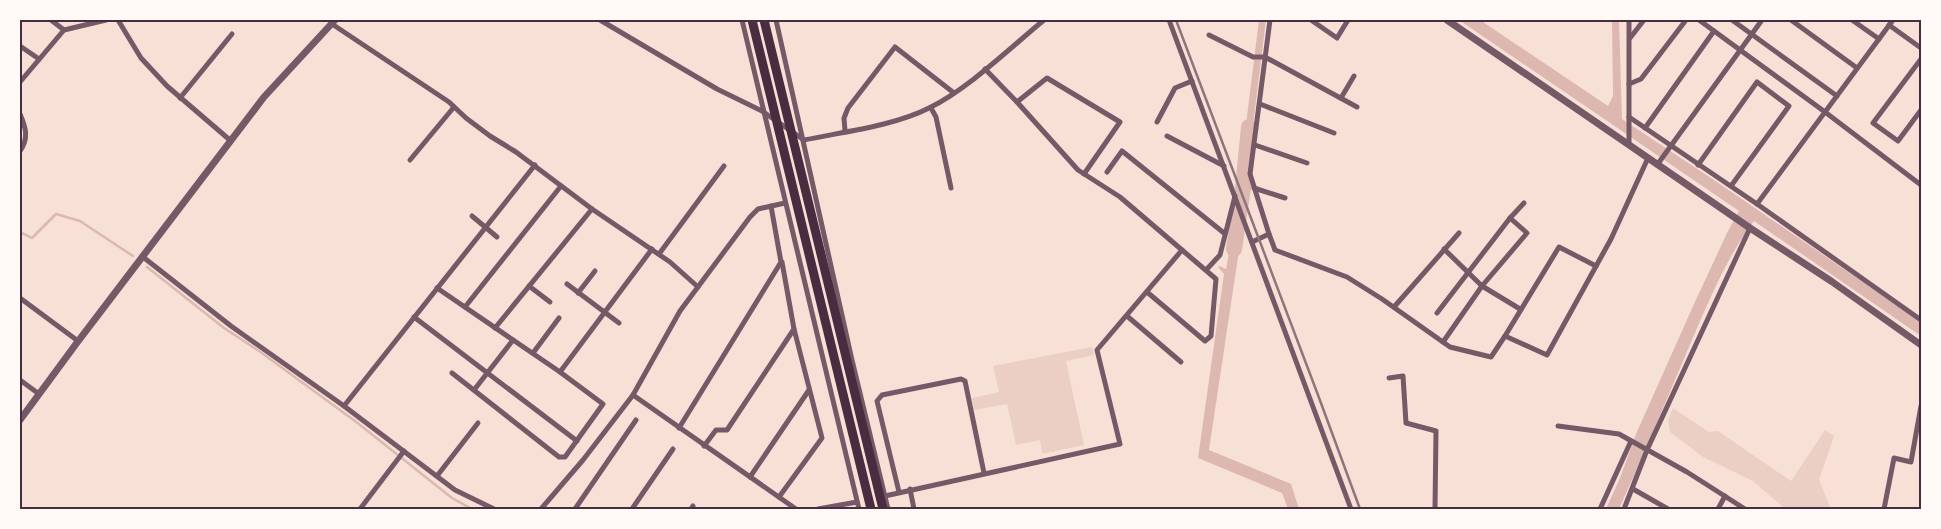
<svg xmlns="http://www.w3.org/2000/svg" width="1941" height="529" viewBox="0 0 1941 529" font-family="'Golos Text',sans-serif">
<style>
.green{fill:#ebcfc5}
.water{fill:#dcb8b0}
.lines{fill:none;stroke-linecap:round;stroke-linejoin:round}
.stream{stroke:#dcb8b0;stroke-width:2.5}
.river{stroke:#dcb8b0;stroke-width:16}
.minor{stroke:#755966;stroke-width:5}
.tertiary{stroke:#755966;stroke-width:7}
.primary{stroke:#4a2c40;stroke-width:9}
.rail{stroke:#8f747c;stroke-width:2.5}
.neatline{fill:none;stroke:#4a2c40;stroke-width:2}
</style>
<rect width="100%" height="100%" fill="#f7e1d7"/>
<g class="green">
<polygon points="1092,347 1094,355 1066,361 1084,445 1042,454 1040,440 1016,445 1007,404 974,410 972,398 999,392 993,366"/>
<polygon points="1673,408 1709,432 1718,431 1791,481 1825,430 1834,436 1819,480 1831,509 1785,509 1753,481 1703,457 1670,432 1668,420"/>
</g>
<g class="water">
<polygon points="1259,20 1266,20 1250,149 1243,149"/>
<path d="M 1459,20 L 1480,20 L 1608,106 L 1613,96 L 1612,20 L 1619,20 L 1622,119 L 1717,182 L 1921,322 L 1921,336 L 1754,221 C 1724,261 1706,308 1686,354 C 1664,406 1642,458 1619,509 L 1606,509 L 1620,478 L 1636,434 L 1694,304 L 1727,233 L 1739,211 Z"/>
<polygon points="1236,222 1241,237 1209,450 1291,484 1299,509 1288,509 1282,493 1198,458 1224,274 1218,267 1219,266 1226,269 1230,248 1232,248"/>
</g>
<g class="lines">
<g class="stream">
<polyline points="20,232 32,238 56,214 80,221 133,256"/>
<polyline points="147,267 224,328 259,351 355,421 452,498 472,509"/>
</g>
<polyline class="river" points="1234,249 1243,188 1249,127"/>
<g class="minor">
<polyline points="51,20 64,30"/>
<polyline points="118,20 141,58 167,86 231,141"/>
<path d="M 600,20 L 717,89 L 762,111 L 804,140 C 842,132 894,126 929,108 C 968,89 1010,48 1044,20"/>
<polyline points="742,20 859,509"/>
<polyline points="776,20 852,360 888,509"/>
<polyline points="1169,20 1351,509"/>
<polyline points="1311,20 1337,38 1348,20"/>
<polyline points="1629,20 1629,145"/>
<polyline points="1699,20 1825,112 1921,185"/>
<polyline points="1732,20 1837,96"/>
<polyline points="1791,20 1857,68"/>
<polyline points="1852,20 1879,39"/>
<polyline points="332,24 449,102 466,118 490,136 516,152 592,209 670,262 698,287"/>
<polyline points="1889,25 1921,48"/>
<polyline points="1209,35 1253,57 1265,57 1357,107"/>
<polyline points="1630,38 1644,20"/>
<polyline points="20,46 39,59"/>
<polyline points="1921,59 1873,123 1898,141 1921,110"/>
<polyline points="20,82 64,30 106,20"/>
<polyline points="1629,84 1641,79 1686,20"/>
<polyline points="180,98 232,34"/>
<polyline points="1341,98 1354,76"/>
<polyline points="1017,102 1047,78 1120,122 1084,174"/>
<polyline points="1260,104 1334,133"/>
<polyline points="931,108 936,117 951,188"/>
<path d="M 20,114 C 26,128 29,138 20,151"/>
<polyline points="1629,117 1757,204 1921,320"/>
<polyline points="1157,122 1175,88 1192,81"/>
<polyline points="1645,128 1714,31"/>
<polyline points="845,131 844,118 848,108 895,47 954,93"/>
<polyline points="1167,136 1224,166"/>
<polyline points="1255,145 1307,163"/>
<polyline points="410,160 454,107"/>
<polyline points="1657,165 1762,20"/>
<polyline points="1698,165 1757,82 1789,106 1731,186"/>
<polyline points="1107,172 1122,151 1224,233"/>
<polyline points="1254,188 1285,198"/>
<polyline points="1757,204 1893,20"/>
<polyline points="472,216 497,237"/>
<polyline points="1269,234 1275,250 1347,277 1382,299 1450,347 1491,357 1505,336 1547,355 1611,239 1648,158"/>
<polyline points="1252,242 1269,234 1250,174 1270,20"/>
<polyline points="1444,249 1482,286 1520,309"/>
<polyline points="659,254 724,166"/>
<polyline points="143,257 231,326 344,406 455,490 494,509"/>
<polyline points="1206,270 1220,255 1235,196"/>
<polyline points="567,284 619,323"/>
<polyline points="529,286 550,302"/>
<polyline points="437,288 560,372 603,404 565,457 559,457 452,373"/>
<polyline points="1147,292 1205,341 1211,336 1216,279 1182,250"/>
<polyline points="578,293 595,271"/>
<polyline points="20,298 78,341"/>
<polyline points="465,307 561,186"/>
<polyline points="1394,307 1459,233"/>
<polyline points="1437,313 1510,218"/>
<polyline points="1127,316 1181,362"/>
<polyline points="414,317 577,441"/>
<polyline points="495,328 592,209"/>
<polyline points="1505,336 1559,247 1596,266"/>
<polyline points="1443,342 1482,286 1527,233 1510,218 1524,203"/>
<polyline points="533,353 559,318"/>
<polyline points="560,372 652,249"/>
<polyline points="1389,378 1403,376 1406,423 1436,431 1435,509"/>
<polyline points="20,380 39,394"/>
<polyline points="474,390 513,340"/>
<polyline points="633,395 796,509"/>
<polyline points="344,406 535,165"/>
<polyline points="1558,426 1619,434 1687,472 1745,509"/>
<polyline points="679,428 781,262 771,206"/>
<polyline points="704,446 716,430 727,430 794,329 782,262"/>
<polyline points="437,476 478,423"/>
<polyline points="750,477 809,390"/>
<polyline points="910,489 914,509"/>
<polyline points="1633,489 1668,509"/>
<polyline points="899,492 877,401 882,395 961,379 965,381 984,473"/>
<polyline points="885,496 1120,444 1097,350 1182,250 1120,197 1078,170 1017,102 985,69"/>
<polyline points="779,497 822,438 794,329"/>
<polyline points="360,509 404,451"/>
<polyline points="541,509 583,460 633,395 680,311 750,217 758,209 785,203"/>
<polyline points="575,509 636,420"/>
<polyline points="632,509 673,449"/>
<polyline points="691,509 693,506"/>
<polyline points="818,509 857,502"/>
<polyline points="1600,509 1631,441"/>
<polyline points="1624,509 1647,450 1750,228"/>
<polyline points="1718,509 1725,496"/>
<polyline points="1884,509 1894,458 1911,462 1921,406"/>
</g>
<g class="tertiary">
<polyline points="1447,20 1750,228 1831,281 1921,345"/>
<polyline points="20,420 76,344 264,97 335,20"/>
</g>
<g class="primary">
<polyline points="752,20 871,509"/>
<polyline points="764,20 883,509"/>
</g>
<polyline class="rail" points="1176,20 1318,395 1360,509"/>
</g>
<rect width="1941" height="529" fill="none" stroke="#fffaf5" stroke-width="42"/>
<rect x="21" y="21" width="1899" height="487" class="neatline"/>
</svg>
